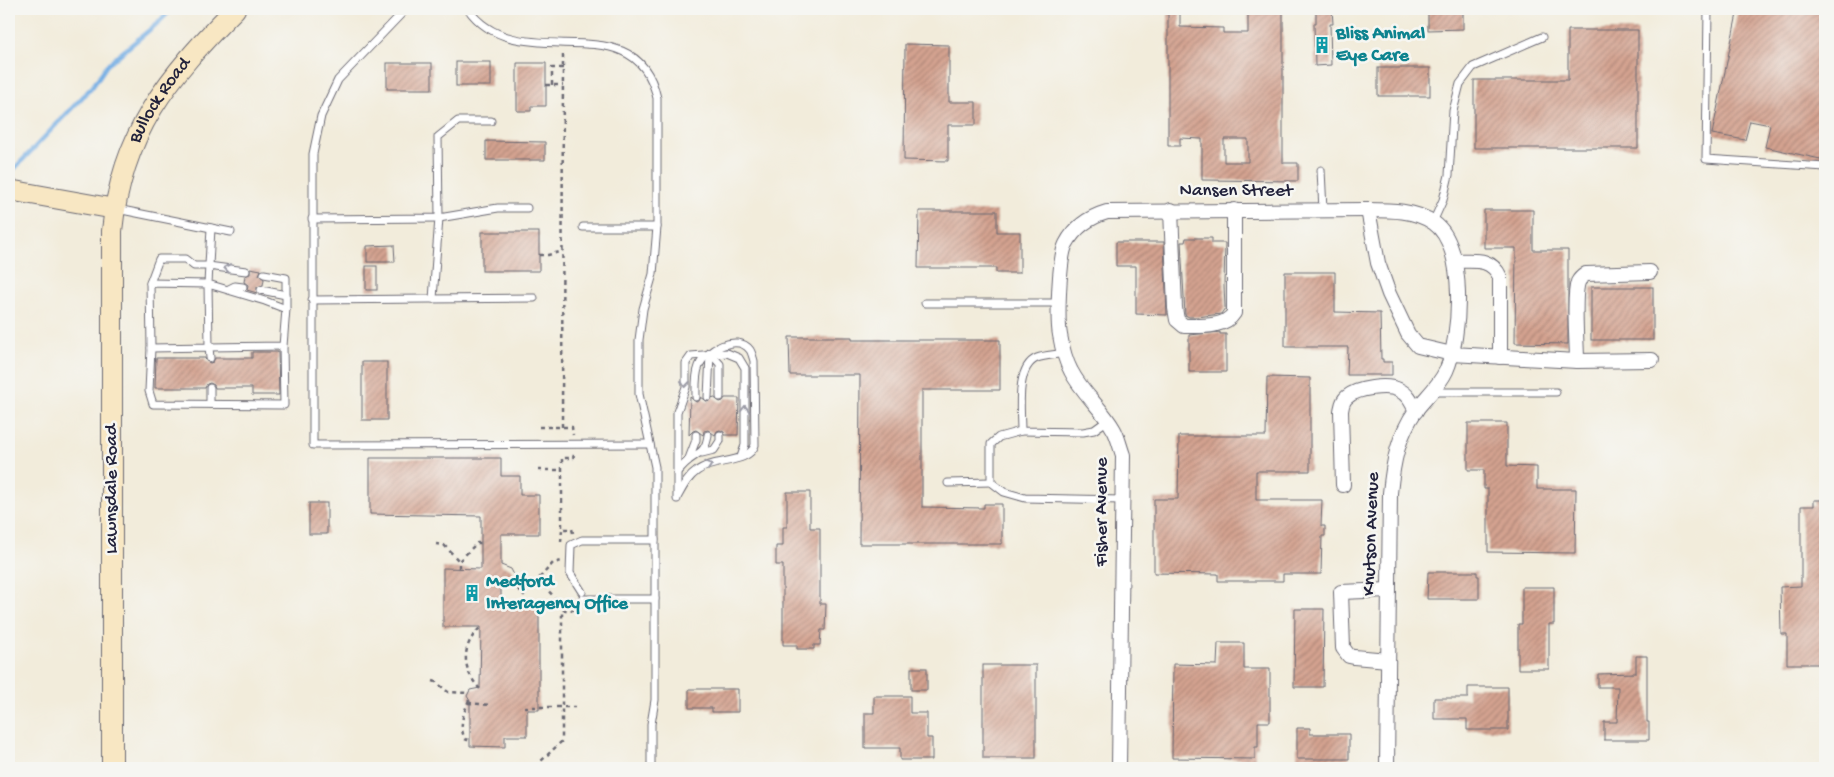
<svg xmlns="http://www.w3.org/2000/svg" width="1834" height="777" viewBox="0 0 1834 777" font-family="'Gochi Hand',sans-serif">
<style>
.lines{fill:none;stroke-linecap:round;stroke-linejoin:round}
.stream{stroke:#74aee4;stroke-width:4.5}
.building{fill:url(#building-hatch);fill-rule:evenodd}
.lane-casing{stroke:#6b6973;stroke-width:9}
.street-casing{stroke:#6b6973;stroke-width:16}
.secondary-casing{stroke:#6b6973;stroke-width:22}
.path{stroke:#6b6973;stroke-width:2.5;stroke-dasharray:4 4;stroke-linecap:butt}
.lane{stroke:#fff;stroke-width:7}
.street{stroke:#fff;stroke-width:14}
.secondary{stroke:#f8e7c3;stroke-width:20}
.oneway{stroke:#9c9ca7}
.labels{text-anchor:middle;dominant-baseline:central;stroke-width:5;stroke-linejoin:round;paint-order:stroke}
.culture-label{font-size:19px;font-weight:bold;fill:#0d838f;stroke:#f6f6f2;text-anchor:start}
.street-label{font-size:19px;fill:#22223b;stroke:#f6f6f2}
</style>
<defs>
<pattern id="building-hatch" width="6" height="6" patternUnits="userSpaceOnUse" patternTransform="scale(1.25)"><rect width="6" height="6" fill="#d4a390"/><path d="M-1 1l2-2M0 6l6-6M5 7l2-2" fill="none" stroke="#ac8477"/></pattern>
</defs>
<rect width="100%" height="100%" fill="#f6f6f2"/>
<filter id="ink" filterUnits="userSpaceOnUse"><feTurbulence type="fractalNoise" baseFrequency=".02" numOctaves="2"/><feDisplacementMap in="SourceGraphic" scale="10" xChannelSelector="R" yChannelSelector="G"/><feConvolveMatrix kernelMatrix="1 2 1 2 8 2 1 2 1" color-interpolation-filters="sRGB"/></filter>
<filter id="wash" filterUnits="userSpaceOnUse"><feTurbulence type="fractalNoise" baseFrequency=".0096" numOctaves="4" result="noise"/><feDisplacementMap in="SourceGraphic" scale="20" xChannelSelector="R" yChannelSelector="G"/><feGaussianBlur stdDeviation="1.12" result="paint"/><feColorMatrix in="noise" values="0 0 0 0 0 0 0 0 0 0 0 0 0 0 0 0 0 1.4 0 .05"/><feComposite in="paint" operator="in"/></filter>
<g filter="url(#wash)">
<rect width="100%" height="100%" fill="#f2ecdb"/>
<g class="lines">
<polyline class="stream" points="15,168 93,86 107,65 159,22 172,9"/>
</g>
<g id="blocks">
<g class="building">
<path d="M 1168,9 L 1180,9 L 1180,27 L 1223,28 L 1223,33 L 1248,33 L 1248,9 L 1283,9 L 1283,163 L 1298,163 L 1298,181 L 1202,180 L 1202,139 L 1180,138 L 1180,146 L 1168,146 ZM 1224,139 L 1248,139 L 1248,162 L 1224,162 Z"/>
<polygon points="1316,9 1332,9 1333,24 1330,24 1331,65 1315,66 1314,23 1316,23"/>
<polygon points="1428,9 1463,9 1463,29 1428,30"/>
<polygon points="1738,9 1825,9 1825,160 1765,147 1770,125 1750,121 1745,140 1712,134"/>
<polygon points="1568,30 1638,30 1638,148 1474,148 1474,80 1568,80"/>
<polygon points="905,44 949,45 949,102 976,102 976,125 948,125 948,161 904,160"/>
<rect x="456" y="62" width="35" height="24"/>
<rect x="387" y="63" width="45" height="26"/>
<polygon points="517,63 546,63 546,106 531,106 531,111 517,111"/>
<rect x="1378" y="68" width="52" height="28"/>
<polygon points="486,141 545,142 545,160 486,160"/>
<polygon points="1484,210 1533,210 1533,250 1568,250 1568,344 1515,343 1516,248 1484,248"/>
<polygon points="919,211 997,211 997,232 1020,232 1020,273 996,273 996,268 918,268"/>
<rect x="482" y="232" width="57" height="39"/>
<polygon points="1186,238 1212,238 1212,243 1225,243 1224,285 1225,308 1221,314 1197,317 1189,317 1185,315 1181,242 1185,242"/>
<polygon points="1116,242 1164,242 1167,315 1136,314 1136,266 1116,266"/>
<polygon points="394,245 395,262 367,262 367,246"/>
<rect x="366" y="266" width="11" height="24"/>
<polygon points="250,268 261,270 259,275 264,279 263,285 257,287 257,293 247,290 248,285 244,282 245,276 250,274"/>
<polygon points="1285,272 1335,272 1335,312 1380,313 1381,359 1383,359 1383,362 1392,362 1392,375 1347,375 1348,347 1285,347"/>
<rect x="1591" y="287" width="62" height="53"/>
<polygon points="1220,332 1220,334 1226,334 1226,372 1189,372 1189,335"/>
<polygon points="789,337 852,337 852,340 1000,340 1000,390 922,390 922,507 984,508 984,504 1002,504 1002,544 859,544 860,375 790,375"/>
<polygon points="252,352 278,352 279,395 252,395 252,388 215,388 214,385 210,383 207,384 205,388 155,388 156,358 205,358 206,361 210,363 213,362 215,358 252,358"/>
<rect x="362" y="362" width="25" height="58"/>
<polygon points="1267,377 1310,378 1310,471 1256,471 1256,500 1322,500 1321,526 1325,526 1325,536 1322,536 1321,574 1283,574 1283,581 1218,581 1218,574 1154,573 1154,499 1178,499 1179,436 1266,436"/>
<polygon points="690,397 696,402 699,401 701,397 708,402 713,397 720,402 723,401 725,398 739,398 738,435 725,435 724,432 720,430 717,431 715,435 708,430 704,431 703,435 696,430 693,431 689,435"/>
<polygon points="1468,423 1507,423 1507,466 1537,467 1537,489 1576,489 1575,553 1488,552 1488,489 1484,489 1484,470 1468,470"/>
<polygon points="370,458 501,458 501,476 520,476 520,495 539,495 539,534 501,534 501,565 511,569 514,575 511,580 501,584 501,606 539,606 539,710 527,710 527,736 505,736 505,747 470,746 470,701 467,696 470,690 480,688 481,627 443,627 443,568 481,569 481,516 370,514"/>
<polygon points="787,492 810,492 810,528 820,528 820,604 826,604 825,630 821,630 820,645 814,645 814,649 797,649 797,645 783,645 783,565 776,565 776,546 783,546 783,527 787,527"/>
<polygon points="1814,500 1825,500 1825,664 1787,664 1787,634 1781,634 1780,587 1801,586 1801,506 1814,506"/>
<rect x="309" y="503" width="18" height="31"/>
<polygon points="1428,572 1477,572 1477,576 1479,576 1479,599 1427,599"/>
<polygon points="1522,587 1554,587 1554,624 1549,624 1549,669 1518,669 1518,624 1522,624"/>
<polygon points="1295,609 1324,609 1323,687 1294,687"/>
<polygon points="1218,643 1244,643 1244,669 1270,669 1270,722 1258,722 1258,747 1255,747 1255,759 1172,758 1173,664 1217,665"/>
<polygon points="1636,656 1647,656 1647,722 1649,722 1649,740 1604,740 1604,722 1617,722 1618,687 1598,687 1598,674 1636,673"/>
<rect x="983" y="665" width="53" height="93"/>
<rect x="911" y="668" width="16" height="22"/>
<polygon points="1468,687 1508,687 1508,730 1467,730 1467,719 1434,719 1434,698 1468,698"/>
<polygon points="689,689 738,689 738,712 712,712 712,708 689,708"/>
<polygon points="874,696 910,696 910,713 927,713 927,738 932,738 932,760 900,760 900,748 865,748 865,713 874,713"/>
<polygon points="1297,728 1310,728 1310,734 1349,734 1349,759 1297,759"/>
</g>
</g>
</g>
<g filter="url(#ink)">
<use href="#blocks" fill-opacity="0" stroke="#6b6973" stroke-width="1"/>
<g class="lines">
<g class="lane-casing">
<g id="lane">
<polyline points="406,9 338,80 321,116 313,154 313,445 650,444"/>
<path d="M 468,9 C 518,80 636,0 657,98 L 657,227 L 653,274 L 643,309 L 639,340 L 639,394 L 655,467 L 655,700 L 651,724 L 651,768"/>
<polyline points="1708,9 1706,159 1825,167"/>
<polyline points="1321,170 1323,210"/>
<polyline points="117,209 231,232"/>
<polyline points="312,219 439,218 498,208 527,208"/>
<polyline points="1433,222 1443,200 1449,175 1453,111 1460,84 1473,67 1542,37"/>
<polyline points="583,227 657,227"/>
<polyline points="264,274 286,278 286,309"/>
<polyline points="150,283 159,259 185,259 194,266 208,266 246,271"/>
<polyline points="229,289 235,286 243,287"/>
<polyline points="261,290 286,295"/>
<polyline points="433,299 439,218 438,137 458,121 491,121"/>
<polyline points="312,300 534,298"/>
<polyline points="925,303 1059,303"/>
<polyline points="151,348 149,391 153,404 284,405 283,346"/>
<polyline points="710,353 720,364 720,397"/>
<path d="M 1064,353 C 1055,355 1045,355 1037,358 C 1015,367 1021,411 1021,431 L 1083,432 L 1094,430 L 1108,420"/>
<polyline points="210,358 209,347 283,346 286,309 265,301 208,284 150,283 151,348 209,347 208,284 211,228"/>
<polyline points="210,388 210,404"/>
<polyline points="1431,392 1556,392"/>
<polyline points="708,397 710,354"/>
<polyline points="1021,431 999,437 991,444 991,482 1004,492 1025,498 1122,500"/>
<polyline points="702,453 714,450 720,441 720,435"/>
<polyline points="688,461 696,440 696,435"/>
<path d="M 677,472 C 681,468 684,464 689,460 C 700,452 706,451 708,435"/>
<polyline points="948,483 991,482"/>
<path d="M 678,496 C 683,487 688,477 697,471 C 713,458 748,465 755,445 L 754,361 C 753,358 752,353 750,350 C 737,333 705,350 699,366 C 695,376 696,387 696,397"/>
<polyline points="677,499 677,412 686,387 686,363 691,356 727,353 739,358 745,368 745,445 741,457"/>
<polyline points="582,592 570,573 571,545 582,540 655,540"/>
<polyline points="582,599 655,599"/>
</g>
</g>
<g class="street-casing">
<g id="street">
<path d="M 1171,210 L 1175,308 L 1177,320 L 1184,326 C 1200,326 1225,328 1234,313 L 1234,210"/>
<polyline points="1368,210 1378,263 1389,294 1408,334 1418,346 1452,354 1577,361 1652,360"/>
<path d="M 1456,261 C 1474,261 1491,257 1500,277 L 1500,357"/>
<path d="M 1577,361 C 1577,343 1573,297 1578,282 C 1580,278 1583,276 1586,274 L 1650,272"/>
<path d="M 1343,485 L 1341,411 C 1342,406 1342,401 1347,397 C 1357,388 1387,384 1399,390 C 1408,394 1412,403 1416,411"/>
<polyline points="1388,660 1354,657 1349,656 1343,648 1341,592 1389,590"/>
<path d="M 1119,768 L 1123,455 C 1120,447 1118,437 1114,430 C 1102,408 1082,393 1071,371 C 1065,360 1062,347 1060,335 C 1057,319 1059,257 1066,244 C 1075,227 1090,217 1107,212 L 1368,210 C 1390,210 1416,210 1434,223 C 1467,246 1461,338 1446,371 C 1439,386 1426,397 1416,410 C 1398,436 1393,462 1390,493 L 1387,768"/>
</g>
</g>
<g class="secondary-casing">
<g id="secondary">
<polyline points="9,190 115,209"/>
<path id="s1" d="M 112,768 L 112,231 C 122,132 168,77 235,9"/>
</g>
</g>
<g class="path">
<polyline points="546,85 563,85"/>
<polyline points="552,85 552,68 563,68"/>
<polyline points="539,255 548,255 563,251"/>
<polyline points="539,427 572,427 573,435"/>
<polyline points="562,427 563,54"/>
<polyline points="538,470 562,470"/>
<polyline points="573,533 572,529 562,529 562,458 573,458 574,455"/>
<polyline points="561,542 562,529"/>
<polyline points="436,544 444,545 459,561"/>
<polyline points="459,568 459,561 477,543 481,543"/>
<polyline points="538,580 562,605 562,610"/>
<polyline points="512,583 524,595 553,563 562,561"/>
<polyline points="433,681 436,682 448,692 468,693"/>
<path d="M 480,689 C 462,670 460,646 481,627"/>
<path d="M 469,700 C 464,713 458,725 465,739 L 470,741"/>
<polyline points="468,703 490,705"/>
<polyline points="524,707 575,707"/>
<polyline points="540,768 540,762 562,741 562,610 573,610 573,604"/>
</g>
<use href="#lane" class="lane"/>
<use href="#street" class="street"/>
<use href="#secondary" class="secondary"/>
</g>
<defs><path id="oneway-chevron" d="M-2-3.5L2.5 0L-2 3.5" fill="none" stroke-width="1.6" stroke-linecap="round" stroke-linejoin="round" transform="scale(1.25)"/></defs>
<g class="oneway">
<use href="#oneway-chevron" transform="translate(227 268) rotate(-172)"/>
<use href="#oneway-chevron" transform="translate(685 384) rotate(97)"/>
<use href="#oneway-chevron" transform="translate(745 409) rotate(-90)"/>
<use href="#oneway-chevron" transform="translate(709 465) rotate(-19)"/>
</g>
</g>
<defs>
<g id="building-bare" transform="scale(1.35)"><path d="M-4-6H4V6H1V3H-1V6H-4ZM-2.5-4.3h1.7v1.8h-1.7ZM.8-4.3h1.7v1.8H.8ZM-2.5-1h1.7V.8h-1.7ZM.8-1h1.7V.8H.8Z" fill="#0f9aa8" stroke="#f6f6f2" stroke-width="2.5" paint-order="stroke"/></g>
</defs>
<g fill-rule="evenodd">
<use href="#building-bare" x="1322" y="45"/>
<use href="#building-bare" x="472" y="593"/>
</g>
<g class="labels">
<g class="culture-label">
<text x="1336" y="34">Bliss Animal<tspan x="1336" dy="22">Eye Care</tspan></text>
<text x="486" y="582">Medford<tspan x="486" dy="22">Interagency Office</tspan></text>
</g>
<g class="street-label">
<text stroke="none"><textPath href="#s1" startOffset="678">Bullock Road</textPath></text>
<text x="1236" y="191">Nansen Street</text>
<text transform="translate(112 489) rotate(-90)">Lawnsdale Road</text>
<text transform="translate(1102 512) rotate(-90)">Fisher Avenue</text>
<text transform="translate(1372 534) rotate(-88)">Knutson Avenue</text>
</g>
</g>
<rect width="1834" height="777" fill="none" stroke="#f6f6f2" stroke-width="30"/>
</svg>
